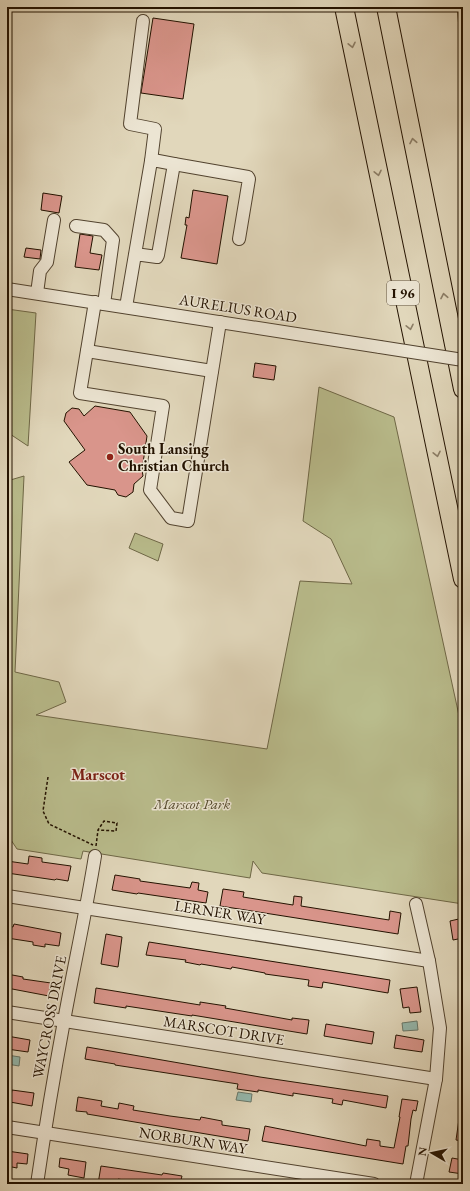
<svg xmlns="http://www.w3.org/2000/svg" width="470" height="1191" viewBox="0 0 470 1191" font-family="'EB Garamond',serif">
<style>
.green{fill:#b9bc8c;stroke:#6e6746}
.water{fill:#94bab0;stroke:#67776a}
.building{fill:#d9958b;stroke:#231200}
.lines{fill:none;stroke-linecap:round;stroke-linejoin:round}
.minor-casing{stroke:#52432f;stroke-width:14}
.highway-casing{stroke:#231200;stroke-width:20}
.path{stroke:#231200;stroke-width:1.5;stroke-dasharray:3 2;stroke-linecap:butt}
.minor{stroke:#ece5d3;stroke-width:12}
.highway{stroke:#e1d7bb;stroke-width:18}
.minor-bridge-casing{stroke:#52432f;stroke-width:14;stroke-linecap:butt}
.minor-bridge{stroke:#ece5d3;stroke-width:12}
.oneway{stroke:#8c7e67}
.poi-dot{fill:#8f2418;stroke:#ece5d3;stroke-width:1.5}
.labels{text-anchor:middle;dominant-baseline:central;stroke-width:3;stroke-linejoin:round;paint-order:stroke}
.shield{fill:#ece5d3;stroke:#5f513f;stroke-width:1}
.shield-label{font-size:14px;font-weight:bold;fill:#231200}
.street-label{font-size:15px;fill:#231200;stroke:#ece5d3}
.poi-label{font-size:15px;font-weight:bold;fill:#231200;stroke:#ece5d3;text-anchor:start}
.park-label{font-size:15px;font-style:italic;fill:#584e31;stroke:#ece5d3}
.neighbourhood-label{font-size:16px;font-weight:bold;fill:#7a1f14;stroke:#ece5d3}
</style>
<rect width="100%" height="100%" fill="#e1d7bb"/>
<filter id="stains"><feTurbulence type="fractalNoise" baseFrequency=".005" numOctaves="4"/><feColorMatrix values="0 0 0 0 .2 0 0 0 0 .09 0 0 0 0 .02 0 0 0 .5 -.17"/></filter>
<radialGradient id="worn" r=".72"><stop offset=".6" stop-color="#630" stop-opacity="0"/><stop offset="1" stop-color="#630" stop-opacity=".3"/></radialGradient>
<g class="green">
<polygon points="457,7 463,7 463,31 460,38"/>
<polygon points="7,309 36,313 28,446 7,432"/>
<polygon points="319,387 394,417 463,734 463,904 262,873 253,861 250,878 83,851 81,859 17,849 11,840 7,839 7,481 24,476 15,672 59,682 66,702 36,715 267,749 300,581 352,584 331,539 303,521"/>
<polygon points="135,533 163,544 158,561 129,548"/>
</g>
<g class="water">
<polygon points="417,1021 418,1030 403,1031 402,1023"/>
<polygon points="7,1055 20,1057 19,1066 7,1064"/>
<polygon points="238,1092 252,1094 251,1102 236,1100"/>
</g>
<g class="building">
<polygon points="153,18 194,24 183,99 141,93"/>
<polygon points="193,190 228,196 217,264 181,258 187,225 185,225 186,217 189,218"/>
<polygon points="43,193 62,196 59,213 41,210"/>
<polygon points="80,234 93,236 90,253 102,255 99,270 75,267"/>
<polygon points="26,248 41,250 40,259 24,257"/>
<polygon points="255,363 276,366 274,380 253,377"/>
<polygon points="95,406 130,412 147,436 142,470 143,476 134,484 133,492 126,497 118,495 115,490 87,485 69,462 85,450 64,421 66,413 72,408 79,409 84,416"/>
<polygon points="29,856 42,858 42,862 71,866 68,881 56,879 55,880 7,873 7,861 28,864"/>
<polygon points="115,875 140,879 140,881 190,888 192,882 199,883 198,890 208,892 206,903 138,893 137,894 112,890"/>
<polygon points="223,889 244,892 243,897 293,905 294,896 302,897 301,906 389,920 390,911 401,913 398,934 220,906"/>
<polygon points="463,918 463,938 453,940 450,921"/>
<polygon points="14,924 61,933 59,946 45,944 45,947 33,945 33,942 7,938 7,926 13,927"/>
<polygon points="106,934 122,937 118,967 101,964"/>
<polygon points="149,942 390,980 388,993 323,982 322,988 308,986 309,980 265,974 265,973 232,967 231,969 201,964 200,965 185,962 186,960 146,955"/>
<polygon points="7,974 23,977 23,979 51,983 49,996 7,988"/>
<polygon points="417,987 421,1012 410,1013 409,1007 403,1008 400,989"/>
<polygon points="96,988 200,1005 200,1002 226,1006 225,1008 292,1020 292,1018 309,1020 307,1034 192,1015 192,1016 126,1006 126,1008 94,1003"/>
<polygon points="326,1024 374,1032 372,1044 324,1036"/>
<polygon points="396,1035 424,1040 422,1052 394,1048"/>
<polygon points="7,1036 30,1040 28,1052 7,1049"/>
<polygon points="87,1047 260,1077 388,1096 386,1108 343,1100 342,1105 332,1103 333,1099 293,1093 293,1096 258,1090 258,1092 237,1089 238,1084 115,1065 115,1064 85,1059"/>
<polygon points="12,1090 34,1093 32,1106 10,1102"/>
<polygon points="78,1097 102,1101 101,1106 118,1109 119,1103 134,1106 133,1110 170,1116 200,1120 201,1117 222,1121 222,1125 250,1129 248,1141 87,1114 87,1112 76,1111"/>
<polygon points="402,1099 418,1101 416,1111 413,1110 411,1119 408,1146 406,1146 403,1164 262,1141 265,1126 366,1146 367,1139 380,1141 380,1146 394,1148 400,1117 399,1117"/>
<polygon points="459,1119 463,1120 463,1141 456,1140"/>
<polygon points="7,1151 28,1154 27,1164 17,1163 17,1168 7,1166"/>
<polygon points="60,1158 86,1162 84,1178 68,1175 69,1169 59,1167"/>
<polygon points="452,1158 463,1160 463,1174 449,1172"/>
<polygon points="101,1166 162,1175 163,1173 182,1176 180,1184 148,1184 118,1179 118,1184 98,1184"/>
</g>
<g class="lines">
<g class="minor-casing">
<g id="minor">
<polyline points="143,21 130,124 155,129 151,161"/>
<polyline points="174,164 248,177 249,179 239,239"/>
<polyline points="76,226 104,230 113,240 104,304"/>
<polyline points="7,289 380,347"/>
<polyline points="37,293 40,271 47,262 54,220"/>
<polyline points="95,302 80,393 163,406 150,490 171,518 188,521 220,322"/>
<polyline points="126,307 151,161 153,160 174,164 158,255 157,257 135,254"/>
<polyline points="87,351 212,371"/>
<polyline points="7,896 429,961"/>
<polyline points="7,1012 436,1079"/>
<polyline points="7,1127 374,1184"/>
<path d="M 37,1184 C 45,1129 54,1075 64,1021 C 74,966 86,912 95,856"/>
<polyline points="416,1184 436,1079 440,1028 429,961 416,904"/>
</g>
</g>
<g class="highway-casing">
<g id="highway">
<polyline points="344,7 463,579"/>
<polyline points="386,7 463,389"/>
</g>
</g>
<g class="path">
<polyline points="48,777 43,811 49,824 93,845"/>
<polyline points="96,846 98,830 104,821 117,823 116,831 98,830"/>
</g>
<use href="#minor" class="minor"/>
<use href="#highway" class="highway"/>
<g class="minor-bridge-casing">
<polyline id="minor-bridge" points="380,347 463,360"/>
</g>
<use href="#minor-bridge" class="minor-bridge"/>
</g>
<defs><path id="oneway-chevron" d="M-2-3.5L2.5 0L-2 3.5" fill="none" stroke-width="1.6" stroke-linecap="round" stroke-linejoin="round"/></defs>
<g class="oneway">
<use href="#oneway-chevron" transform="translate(352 45) rotate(78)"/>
<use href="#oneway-chevron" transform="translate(413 141) rotate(-101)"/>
<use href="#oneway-chevron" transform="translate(378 173) rotate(78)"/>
<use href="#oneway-chevron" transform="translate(444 296) rotate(-101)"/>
<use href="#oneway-chevron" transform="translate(410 327) rotate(78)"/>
<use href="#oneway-chevron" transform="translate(437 454) rotate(78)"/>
</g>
<circle class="poi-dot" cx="110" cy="457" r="4"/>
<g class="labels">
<rect class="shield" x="387" y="281" width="32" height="24" rx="3"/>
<g class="shield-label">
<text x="403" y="293">I 96</text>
</g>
<g class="street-label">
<text transform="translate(238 308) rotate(9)">AURELIUS ROAD</text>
<text transform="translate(220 912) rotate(9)">LERNER WAY</text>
<text transform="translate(49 1017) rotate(-79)">WAYCROSS DRIVE</text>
<text transform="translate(224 1030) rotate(9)">MARSCOT DRIVE</text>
<text transform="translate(193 1140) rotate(9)">NORBURN WAY</text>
</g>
<g class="poi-label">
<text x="118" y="448">South Lansing<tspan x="118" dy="17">Christian Church</tspan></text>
</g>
<g class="park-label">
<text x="192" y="803">Marscot Park</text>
</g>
<g class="neighbourhood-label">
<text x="98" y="774">Marscot</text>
</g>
</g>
<rect width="470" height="1191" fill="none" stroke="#e1d7bb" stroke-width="24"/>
<rect x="8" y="8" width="454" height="1175" fill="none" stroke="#231200" stroke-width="2"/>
<rect x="12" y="12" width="446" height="1167" fill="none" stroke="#231200"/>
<g transform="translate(432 1153) rotate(279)" stroke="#ece5d3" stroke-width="3" paint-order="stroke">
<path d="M0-3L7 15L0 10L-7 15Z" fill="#231200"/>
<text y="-6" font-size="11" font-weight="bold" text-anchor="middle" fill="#231200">N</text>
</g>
<rect width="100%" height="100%" filter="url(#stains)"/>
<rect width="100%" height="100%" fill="url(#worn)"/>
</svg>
